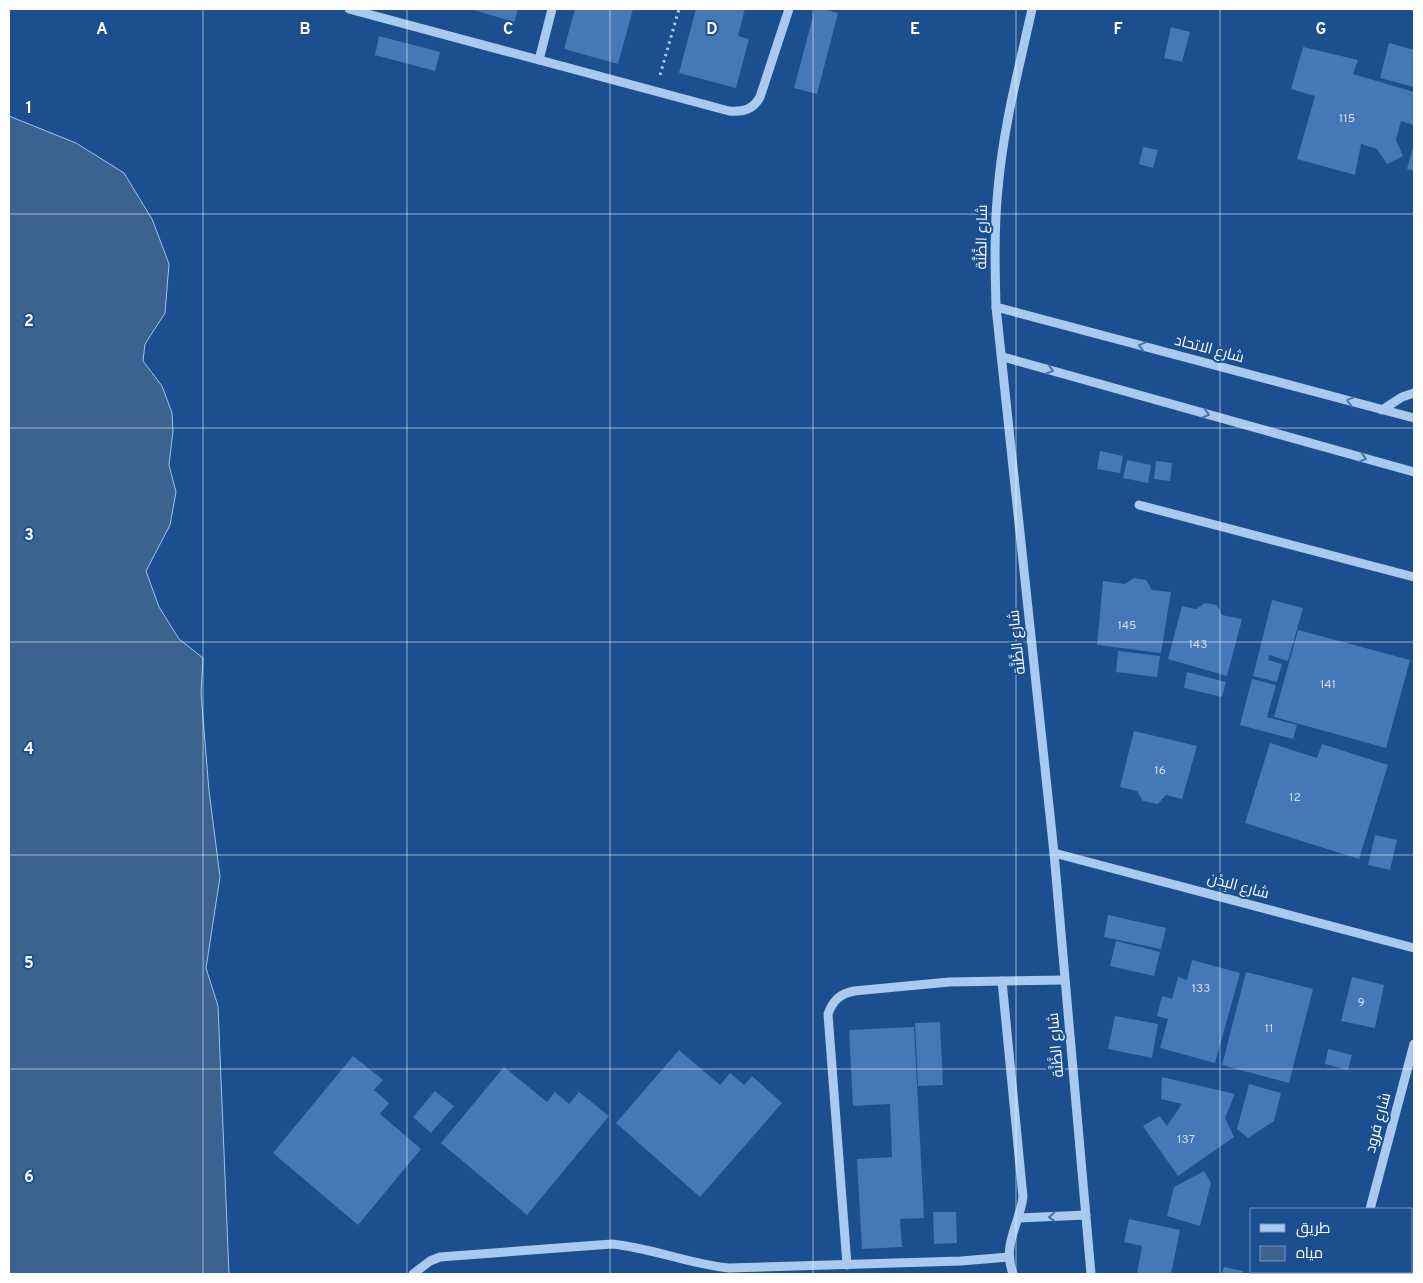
<svg xmlns="http://www.w3.org/2000/svg" width="1423" height="1283" viewBox="0 0 1423 1283" font-family="Overpass,Cairo,sans-serif">
<style>
.water{fill:#3c6290;stroke:#9cc4f0}
.building{fill:#4478b7}
.lines{fill:none;stroke-linecap:round;stroke-linejoin:round}
.path{stroke:#a9c9ee;stroke-width:3;stroke-dasharray:2.5 4;stroke-linecap:butt}
.minor{stroke:#a9c9ee;stroke-width:9}
.oneway{stroke:#4674ac}
.grid{fill:none;stroke:#fff;stroke-width:1;stroke-opacity:0.55}
.labels{text-anchor:middle;dominant-baseline:central;stroke-width:4;stroke-linejoin:round;paint-order:stroke}
.number-label{font-size:12px;fill:#d0dded}
.street-label{font-size:15px;fill:#fff;stroke:#1b4f8f}
.grid-label{font-size:16px;text-anchor:middle;font-weight:bold;fill:#fff;stroke:#1b4f8f;stroke-width:4;stroke-linejoin:round;paint-order:stroke}
</style>
<rect width="100%" height="100%" fill="#1b4f8f"/>
<polygon class="water" points="9,116 76,143 124,173 152,219 169,264 165,313 145,344 143,361 162,386 172,413 173,431 169,465 176,492 170,525 146,571 159,607 179,639 203,658 201,693 209,791 220,877 206,968 218,1006 229,1274 9,1274"/>
<g class="building">
<polygon points="470,9 518,9 514,22"/>
<polygon points="575,9 633,9 618,64 564,49"/>
<polygon points="696,9 745,9 738,36 749,39 736,88 679,73"/>
<polygon points="815,9 823,9 838,13 817,94 794,88"/>
<polygon points="1171,27 1190,32 1182,62 1164,58"/>
<polygon points="379,36 440,52 435,71 375,55"/>
<polygon points="1389,43 1414,50 1414,87 1380,78"/>
<polygon points="1303,47 1358,60 1353,74 1414,92 1414,125 1401,121 1396,140 1403,156 1387,164 1377,149 1361,144 1355,175 1297,159 1315,96 1291,89"/>
<polygon points="1414,144 1414,171 1407,169"/>
<polygon points="1143,147 1158,150 1153,168 1139,164"/>
<polygon points="1100,451 1123,456 1120,473 1097,469"/>
<polygon points="1127,460 1151,465 1148,483 1123,478"/>
<polygon points="1156,461 1172,463 1170,481 1154,479"/>
<polygon points="1134,578 1146,580 1152,590 1171,592 1161,653 1097,645 1103,581 1125,584"/>
<polygon points="1272,600 1303,608 1288,661 1269,655 1268,660 1282,664 1277,682 1253,676"/>
<polygon points="1205,603 1217,605 1222,615 1242,619 1227,676 1168,659 1182,606 1196,609"/>
<polygon points="1298,630 1410,660 1386,748 1274,717"/>
<polygon points="1118,651 1160,656 1157,677 1116,672"/>
<polygon points="1187,672 1226,682 1222,697 1184,688"/>
<polygon points="1252,679 1276,685 1267,717 1297,725 1293,739 1240,725"/>
<polygon points="1134,731 1197,746 1182,799 1166,795 1158,804 1143,801 1137,791 1120,787"/>
<polygon points="1270,743 1317,758 1322,744 1388,765 1359,859 1245,823"/>
<polygon points="1375,835 1397,840 1390,870 1368,865"/>
<polygon points="1108,915 1166,928 1161,949 1104,937"/>
<polygon points="1116,941 1160,952 1154,976 1110,966"/>
<polygon points="1192,960 1240,973 1215,1063 1160,1048 1168,1019 1157,1016 1162,996 1172,999 1178,977 1187,980"/>
<polygon points="1246,972 1313,989 1289,1083 1222,1065"/>
<polygon points="1352,977 1384,985 1375,1028 1341,1021"/>
<polygon points="1115,1016 1158,1024 1152,1058 1108,1049"/>
<polygon points="940,1022 943,1085 918,1086 915,1023"/>
<polygon points="914,1027 924,1218 900,1219 902,1247 862,1249 857,1159 892,1157 890,1104 853,1106 849,1030"/>
<polygon points="1328,1049 1352,1055 1348,1070 1325,1064"/>
<polygon points="679,1050 720,1085 730,1073 744,1085 752,1076 782,1103 700,1197 616,1123"/>
<polygon points="353,1056 383,1080 374,1090 389,1103 380,1114 421,1149 358,1225 273,1153"/>
<polygon points="504,1067 547,1102 555,1092 569,1104 579,1092 609,1116 527,1215 441,1143"/>
<polygon points="1162,1077 1235,1094 1225,1118 1234,1137 1178,1176 1143,1126 1160,1116 1167,1126 1182,1104 1161,1099"/>
<polygon points="1249,1084 1281,1093 1274,1121 1248,1138 1237,1129"/>
<polygon points="435,1091 454,1106 431,1133 413,1117"/>
<polygon points="1204,1171 1211,1183 1200,1226 1167,1216 1174,1187"/>
<polygon points="933,1212 956,1212 957,1243 934,1244"/>
<polygon points="1129,1219 1180,1230 1171,1274 1137,1274 1142,1246 1124,1242"/>
<polygon points="1224,1267 1243,1271 1242,1274 1222,1274"/>
<polygon points="1281,1272 1323,1272 1322,1274 1280,1274"/>
</g>
<g class="lines">
<polyline class="path" points="660,75 679,9"/>
<g class="minor">
<path d="M 349,9 L 729,111 C 743,112 753,110 760,97 L 789,9"/>
<path d="M 1032,9 C 1019,68 1003,128 998,189 C 994,228 995,268 996,307 L 1054,853 L 1091,1274"/>
<polyline points="539,60 552,9"/>
<polyline points="996,307 1414,418"/>
<polyline points="1003,357 1414,472"/>
<polyline points="1382,410 1402,397 1414,393"/>
<polyline points="1139,505 1414,577"/>
<polyline points="1054,853 1414,948"/>
<path d="M 1002,981 L 1023,1197 C 1019,1226 1002,1244 1013,1274"/>
<polyline points="1370,1209 1414,1044"/>
<polyline points="1019,1218 1086,1215"/>
<path d="M 847,1265 L 828,1014 C 833,1000 840,994 854,991 L 949,982 L 1065,980"/>
<path d="M 413,1274 L 430,1261 L 440,1257 L 612,1244 C 652,1248 689,1264 729,1268 L 961,1261 L 1009,1257"/>
<polyline points="1353,1274 1353,1272"/>
</g>
</g>
<defs><path id="oneway-chevron" d="M-2-3.5L2.5 0L-2 3.5" fill="none" stroke-width="1.6" stroke-linecap="round" stroke-linejoin="round" transform="scale(1.25)"/></defs>
<g class="oneway">
<use href="#oneway-chevron" transform="translate(1142 346) rotate(-165)"/>
<use href="#oneway-chevron" transform="translate(1050 370) rotate(16)"/>
<use href="#oneway-chevron" transform="translate(1350 401) rotate(-165)"/>
<use href="#oneway-chevron" transform="translate(1206 414) rotate(16)"/>
<use href="#oneway-chevron" transform="translate(1363 458) rotate(16)"/>
<use href="#oneway-chevron" transform="translate(1052 1217) rotate(177)"/>
</g>
<path class="grid" d="M 203,9 L 203,1274M 407,9 L 407,1274M 610,9 L 610,1274M 813,9 L 813,1274M 1016,9 L 1016,1274M 1220,9 L 1220,1274M 9,214 L 1414,214M 9,428 L 1414,428M 9,642 L 1414,642M 9,855 L 1414,855M 9,1069 L 1414,1069"/>
<g class="labels">
<g class="number-label">
<text x="1347" y="119">115</text>
<text x="1127" y="626">145</text>
<text x="1198" y="645">143</text>
<text x="1328" y="685">141</text>
<text x="1160" y="771">16</text>
<text x="1295" y="798">12</text>
<text x="1201" y="989">133</text>
<text x="1361" y="1003">9</text>
<text x="1269" y="1029">11</text>
<text x="1186" y="1140">137</text>
</g>
<g class="street-label">
<text transform="translate(983 237) rotate(-89)">شارع الظَّنَّة</text>
<text transform="translate(1209 350) rotate(15)">شارع الاتحاد</text>
<text transform="translate(1018 642) rotate(-96)">شارع الظَّنَّة</text>
<text transform="translate(1238 887) rotate(15)">شارع البِدْن</text>
<text transform="translate(1057 1045) rotate(-95)">شارع الظَّنَّة</text>
<text transform="translate(1379 1123) rotate(-75)">شارع فرود</text>
</g>
</g>
<g class="grid-label">
<text x="102" y="34">A</text>
<text x="305" y="34">B</text>
<text x="508" y="34">C</text>
<text x="712" y="34">D</text>
<text x="915" y="34">E</text>
<text x="1118" y="34">F</text>
<text x="1321" y="34">G</text>
<text x="29" y="113">1</text>
<text x="29" y="326">2</text>
<text x="29" y="540">3</text>
<text x="29" y="754">4</text>
<text x="29" y="968">5</text>
<text x="29" y="1182">6</text>
</g>
<rect width="1423" height="1283" fill="none" stroke="#ffffff" stroke-width="20"/>
<rect x="1250" y="1208" width="162" height="65" fill="#1b4f8f" stroke="#7695bc"/>
<rect x="1260" y="1224" width="25" height="8" fill="#a9c9ee" stroke="#7695bc"/>
<text x="1296" y="1233" font-size="15" fill="#ffffff">طريق</text>
<rect x="1260" y="1246" width="25" height="15" fill="#3c6290" stroke="#7695bc"/>
<text x="1296" y="1258" font-size="15" fill="#ffffff">مياه</text>
</svg>
